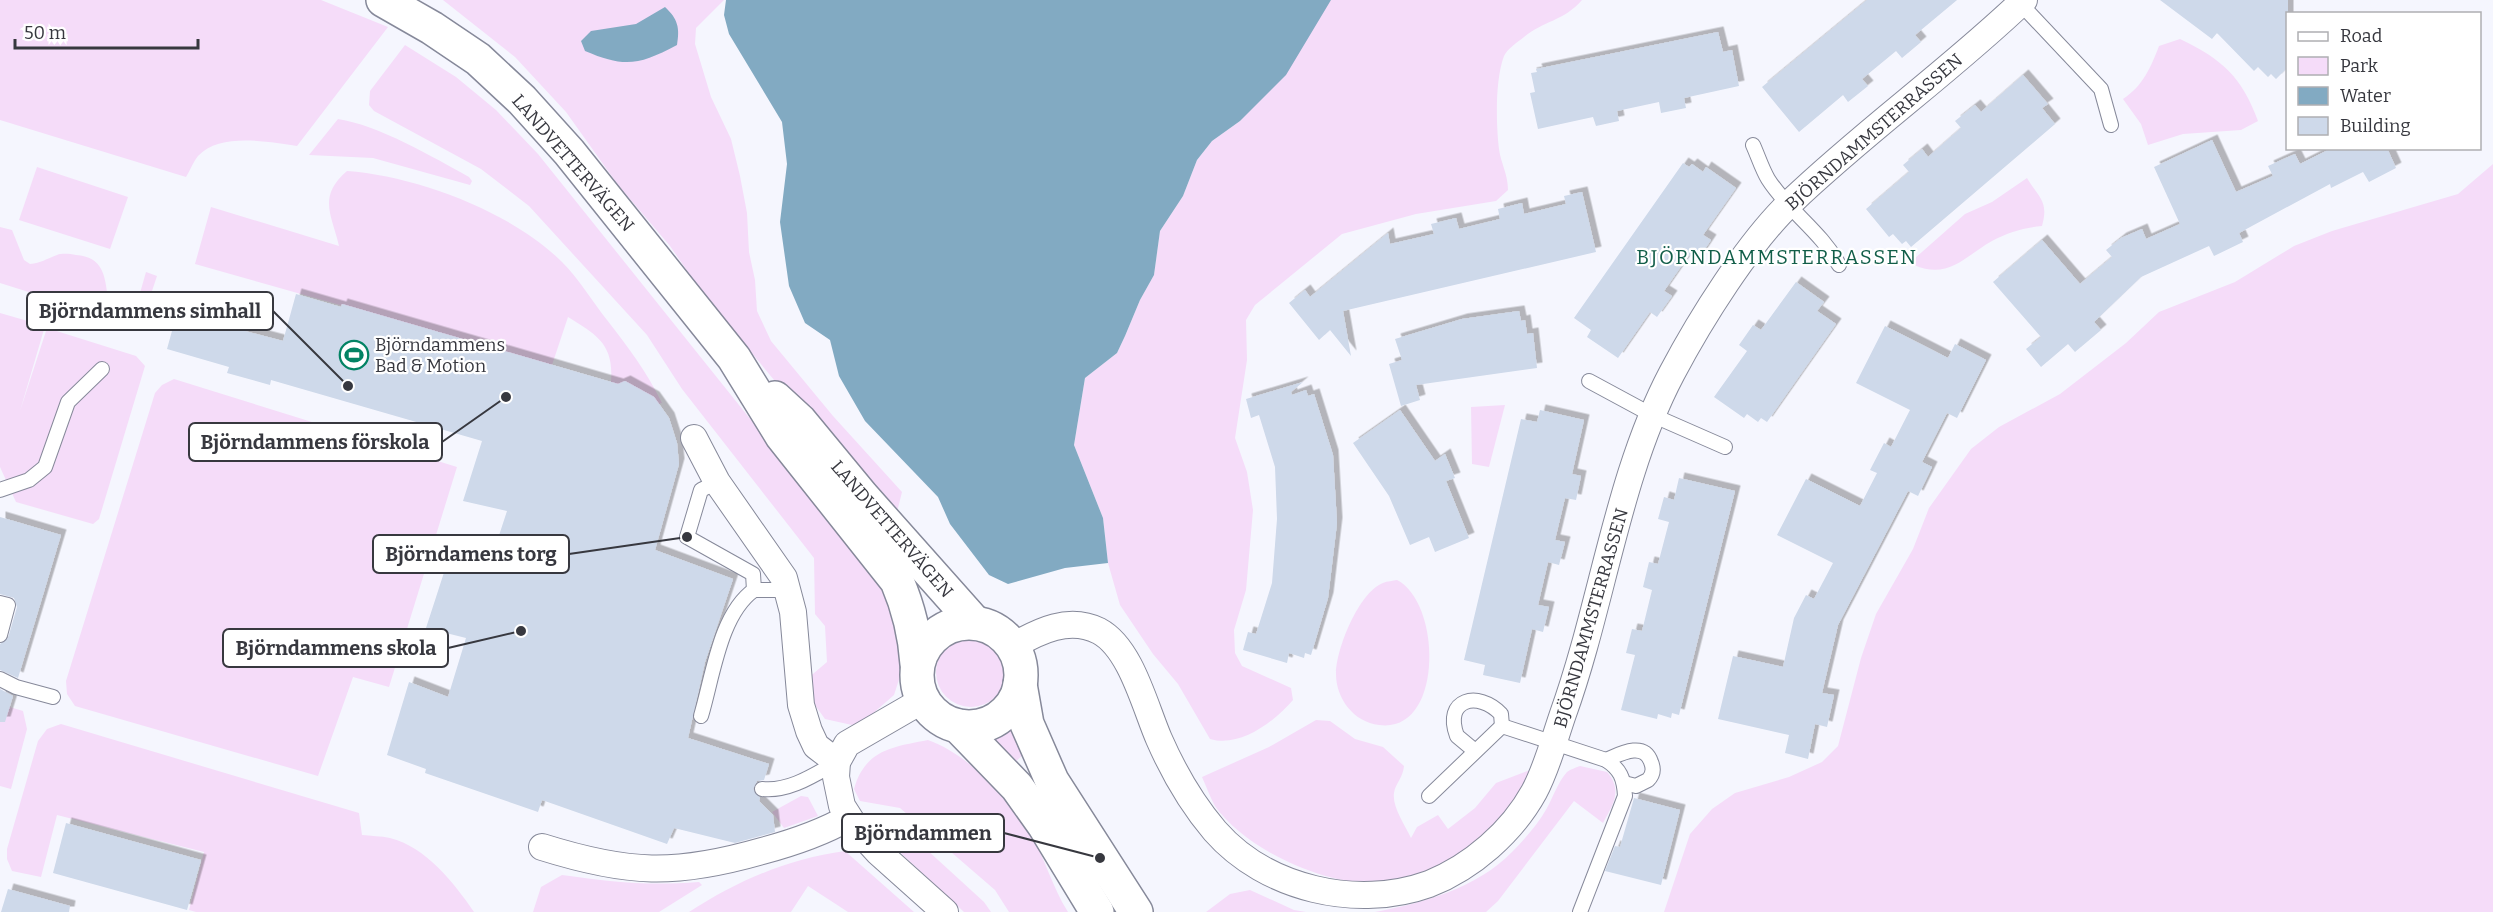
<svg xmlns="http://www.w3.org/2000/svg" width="2493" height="912" viewBox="0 0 2493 912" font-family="Bitter,serif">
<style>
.green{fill:#f5dcf9}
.water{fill:#82aac2}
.building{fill:#ced9ea;filter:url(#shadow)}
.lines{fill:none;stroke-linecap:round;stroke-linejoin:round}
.lane-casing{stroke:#86899a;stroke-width:16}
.street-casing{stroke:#86899a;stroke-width:28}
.secondary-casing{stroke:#86899a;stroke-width:36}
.lane{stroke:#fff;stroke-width:14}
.street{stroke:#fff;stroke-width:26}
.secondary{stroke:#fff;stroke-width:33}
.labels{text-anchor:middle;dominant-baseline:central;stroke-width:4.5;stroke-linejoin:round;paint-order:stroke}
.street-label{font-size:18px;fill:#37383f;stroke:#fff}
.poi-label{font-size:18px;fill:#37383f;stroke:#fff;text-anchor:start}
.neighbourhood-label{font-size:20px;letter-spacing:1.5px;fill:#125e49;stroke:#fff}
.leader{fill:none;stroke:#37383f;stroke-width:2}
.callout-dot{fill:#37383f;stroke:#fff;stroke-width:2}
.callout{fill:#fff;stroke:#37383f;stroke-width:2}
.callout-label{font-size:20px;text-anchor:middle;font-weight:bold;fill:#37383f}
</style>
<defs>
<filter id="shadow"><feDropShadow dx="5.5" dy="-5.5" stdDeviation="0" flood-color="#0004"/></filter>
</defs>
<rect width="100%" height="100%" fill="#f5f6fe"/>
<g class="green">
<path d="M 0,0 L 321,0 L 388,27 L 297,146 C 269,142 220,132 198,156 C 193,162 190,171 186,177 L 0,120 Z"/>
<polygon points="443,0 724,0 696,28 695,44 711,97 731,139 740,176 747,213 749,252 755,280 757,311 771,341 833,416 902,492 896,516 892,522 706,298 670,246 618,185 566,112 515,57"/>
<path d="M 1331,0 L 1582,0 C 1564,21 1543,21 1524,37 C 1518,42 1507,49 1504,56 C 1495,80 1496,124 1499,149 C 1501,164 1508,174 1508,190 L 1496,201 L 1416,214 L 1342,234 L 1255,305 L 1246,320 L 1247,360 L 1235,438 L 1247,472 L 1253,510 L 1246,590 L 1234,630 L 1235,653 L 1242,666 L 1291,688 L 1293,700 C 1274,722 1240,748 1210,739 L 1178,684 L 1153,654 L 1120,605 L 1108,563 L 1103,518 L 1074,445 L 1085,378 L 1117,353 L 1125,336 L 1140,300 L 1154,275 L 1160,231 L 1183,196 L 1197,160 L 1212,141 L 1240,121 Z"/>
<path d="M 2180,39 C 2222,59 2242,77 2258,121 L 2241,130 L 2183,134 L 2148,145 L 2141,124 L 2123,99 C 2143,86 2151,67 2159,46 Z"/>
<polygon points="405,45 456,77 496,110 538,154 892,596 905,661 894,695 863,722 852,725 825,719 812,701 807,679 827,662 825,626 815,614 814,558 682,389 647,335 529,206 481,169 374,111 369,105 370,91"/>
<path d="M 338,119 C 378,125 433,157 469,177 L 472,181 L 470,185 L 373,158 L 309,155 Z"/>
<polygon points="2493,164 2493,912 1664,912 1690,834 1712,809 1735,793 1789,777 1822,762 1838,746 1861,658 1876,614 1913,549 1929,508 1971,449 1999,427 2060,394 2126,343 2159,312 2235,282 2294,246 2332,231 2458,194"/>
<polygon points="37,167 128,197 110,249 19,220"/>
<path d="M 347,171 C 417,176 512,212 562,262 C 579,279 592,301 607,320 C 628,347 647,372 662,403 L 653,405 L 611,382 C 614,344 597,335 568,317 L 552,365 L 195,264 L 211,207 L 339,246 C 332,215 317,197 347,171 Z"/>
<path d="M 2027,178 C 2039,198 2049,201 2042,226 C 2023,228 2009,232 1992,241 C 1965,256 1949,280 1914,265 L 1914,259 L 1965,214 L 1992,202 Z"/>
<path d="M 0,227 L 12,230 L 24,260 L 30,264 C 41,263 46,259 57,255 C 62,253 70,254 76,255 C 103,257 105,275 108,299 L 136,307 L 146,272 L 157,276 L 140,327 L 0,283 Z"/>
<polygon points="0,313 45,326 20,411 47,328 136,356 145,366 99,519 93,524 16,502 0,467"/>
<polygon points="174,379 457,467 389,687 353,677 318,776 75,706 67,694 66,681 155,393 162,385"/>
<polygon points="1505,405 1489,467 1472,464 1471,407"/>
<path d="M 1397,580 C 1442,603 1444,734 1379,725 C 1354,722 1336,699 1336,674 C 1336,649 1359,592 1383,583 C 1387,581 1393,581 1397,580 Z"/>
<circle cx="971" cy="672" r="35"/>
<polygon points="0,704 23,711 27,729 11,789 0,786"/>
<polygon points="1015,720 1025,753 1011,766 983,739"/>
<path d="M 1316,720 L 1330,721 L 1355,739 L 1383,747 L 1404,766 C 1403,778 1395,784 1394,793 C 1392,807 1405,825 1411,838 L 1417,827 L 1438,815 L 1448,829 L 1475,808 L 1496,783 L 1535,768 C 1525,784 1507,822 1494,834 C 1471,854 1423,879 1393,883 C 1337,891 1248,853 1215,806 C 1210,797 1206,786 1202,777 L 1269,747 Z"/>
<path d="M 61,724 L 359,813 L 362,835 C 371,836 381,836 390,838 C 426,847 454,883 474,912 L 196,912 L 189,910 L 204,852 L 57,815 L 41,877 L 12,871 L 7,859 L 7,849 L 38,741 L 47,729 Z"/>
<path d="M 928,740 C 966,753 1010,798 1030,832 C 1045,858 1052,887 1068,912 L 1009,912 L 995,890 L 900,808 L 860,801 L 854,789 C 865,750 892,747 928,740 Z"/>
<path d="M 1580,766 L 1607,772 C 1623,790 1613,805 1603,823 L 1574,801 L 1498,901 L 1486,912 L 1375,912 C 1423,903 1477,888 1512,852 C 1525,839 1538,824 1547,808 C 1553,797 1558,782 1567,772 C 1571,769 1575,768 1580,766 Z"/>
<polygon points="801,796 808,797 818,816 784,828 772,812"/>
<polygon points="881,823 903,828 984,902 991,912 964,912 872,826"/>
<path d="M 845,851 L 914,912 L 848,912 L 808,886 L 791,912 L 689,912 C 737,881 787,859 845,851 Z"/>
<path d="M 562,875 C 613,882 646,886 699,882 L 702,885 L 659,912 L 533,912 L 541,887 Z"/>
<polygon points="1250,890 1294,910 1306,912 1206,912 1230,894"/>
</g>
<g class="water">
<polygon points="726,0 1331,0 1286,75 1240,121 1212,141 1197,160 1183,196 1160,231 1154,275 1140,300 1125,336 1117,353 1085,378 1074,445 1103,518 1108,563 1065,568 1008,584 989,575 950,524 938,497 865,421 839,376 830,340 805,323 789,286 780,222 787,164 782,122 729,34 724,15"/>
<path d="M 665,7 C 678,19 680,28 677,45 C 639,65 625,68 585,51 L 581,41 L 591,31 L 636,24 Z"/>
</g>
<g class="building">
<polygon points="1867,0 1957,0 1915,35 1921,42 1902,58 1896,51 1862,79 1868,86 1848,102 1843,95 1799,132 1762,87"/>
<polygon points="2160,0 2288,0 2288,67 2276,79 2271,74 2268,77 2258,67 2254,71 2217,33 2212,39"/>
<polygon points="1718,32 1723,52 1732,50 1739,86 1684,98 1686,108 1661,113 1659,102 1617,111 1619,121 1596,126 1593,117 1538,129 1530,93 1535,92 1531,73 1537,72 1536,69"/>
<polygon points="2023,75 2048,104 2042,108 2055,124 1911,247 1906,241 1902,244 1893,234 1889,237 1866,209 1909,172 1903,165 1922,149 1928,157 1961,128 1955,121 1975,105 1981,112"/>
<polygon points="2212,140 2236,192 2273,176 2268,166 2295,154 2300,164 2332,148 2387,148 2396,168 2369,182 2363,172 2331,188 2330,184 2239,233 2243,242 2214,256 2209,246 2141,277 2094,322 2101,330 2075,352 2068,344 2041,367 2026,349 2041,337 1993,282 2042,240 2080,284 2112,257 2106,250 2121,238 2142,229 2146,239 2180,224 2154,167"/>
<polygon points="1683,163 1689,167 1692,164 1703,172 1706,167 1736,188 1703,235 1711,240 1697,261 1689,255 1664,291 1672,296 1657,317 1650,312 1618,358 1587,337 1591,330 1574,318"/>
<polygon points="1582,192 1596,252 1343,311 1351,356 1330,330 1319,340 1289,303 1305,290 1310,297 1388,233 1390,244 1434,234 1431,224 1456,218 1459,229 1500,219 1498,209 1522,203 1524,214 1566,204 1564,196"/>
<polygon points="1796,282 1824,302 1817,311 1836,324 1767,422 1761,418 1758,422 1747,414 1744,418 1714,397 1747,351 1739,345 1753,325 1761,330"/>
<polygon points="296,294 341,307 342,304 618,384 625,381 654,397 669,418 677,443 679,464 655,550 733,579 705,662 688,738 769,764 764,780 757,781 753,789 760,798 759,801 773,815 775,832 735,843 674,828 667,844 542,800 538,812 425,773 426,769 387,755 409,682 448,697 466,638 426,628 450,554 489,566 507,511 463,501 482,441 271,380 270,385 227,373 229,367 167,349 180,302 229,316 226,326 283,341"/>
<polygon points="1519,311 1521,321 1525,320 1527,334 1533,333 1537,368 1416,385 1420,400 1401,406 1389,364 1402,360 1395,339 1462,319"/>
<polygon points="1885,326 1948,358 1955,344 1986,360 1957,418 1947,413 1922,462 1932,467 1918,496 1908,491 1838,625 1822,693 1834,695 1827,727 1815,724 1808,759 1785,753 1789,735 1718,719 1733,656 1783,667 1794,618 1806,595 1814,599 1833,563 1777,535 1806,479 1860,506 1877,473 1870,470 1884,443 1891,447 1910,410 1856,383"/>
<polygon points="1303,382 1291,392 1292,395 1306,390 1308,396 1314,394 1333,455 1337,523 1328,598 1311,655 1305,653 1304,658 1289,653 1287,663 1243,650 1248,632 1256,634 1272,583 1277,519 1275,467 1259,415 1251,418 1246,399"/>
<polygon points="1400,410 1435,461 1445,454 1455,478 1446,481 1469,538 1435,552 1429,537 1410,545 1389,496 1353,443"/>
<polygon points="1540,410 1584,420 1572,474 1581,476 1576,500 1565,498 1555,540 1565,542 1559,565 1548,562 1538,605 1549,607 1543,632 1532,629 1520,683 1483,675 1485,665 1464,660 1521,419 1537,422"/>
<polygon points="1679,478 1735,491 1679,715 1672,713 1671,718 1658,714 1657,719 1621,710 1635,655 1626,653 1632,629 1642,631 1652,590 1643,587 1649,562 1658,564 1669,522 1658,519 1664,497 1674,500"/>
<polygon points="0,517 61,535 18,678 0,670 0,644 8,638 17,607 14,598 0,594"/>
<polygon points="0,689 13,696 5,722 0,722"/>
<polygon points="1634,798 1680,810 1661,885 1605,871 1615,846 1620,847"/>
<polygon points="66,823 201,860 187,910 53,873"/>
<polygon points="8,889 70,906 69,912 1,912"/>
</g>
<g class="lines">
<g class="lane-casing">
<g id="lane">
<polyline points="2017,0 2101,89 2111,125"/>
<path d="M 1753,145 C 1758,156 1762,169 1768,179 C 1788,211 1821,231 1839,265"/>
<polyline points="1589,381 1652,415 1725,447"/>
<polyline points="717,482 701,490 687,537 753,574 754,590 788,590"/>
<polyline points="0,490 29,480 45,467 68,402 102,369"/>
<polyline points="0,603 8,605 0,635"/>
<polyline points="0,679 16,687 53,697"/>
<path d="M 701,716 C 713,676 720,614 754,590"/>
<path d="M 1475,751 L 1457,736 C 1443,699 1478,690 1501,714 L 1502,726"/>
<path d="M 1606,760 C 1620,754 1644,741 1651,762 C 1654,769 1653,775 1648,780 L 1636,786 L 1624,783"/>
<path d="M 762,789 C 789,792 814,775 837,762"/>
<path d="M 1429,796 L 1502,726 L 1606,760 C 1620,769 1624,778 1625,796 L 1580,912"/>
</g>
</g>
<g class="street-casing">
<g id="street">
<polyline points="694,438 717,482 784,578 793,612 801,705 809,731 816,746 837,762"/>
<path d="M 1013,646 C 1039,631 1069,616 1099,631 C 1131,648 1145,707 1159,739 C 1173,771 1192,804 1215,831 C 1266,889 1357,910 1429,884 C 1472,867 1512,832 1534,792 C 1547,768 1554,740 1563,714 C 1603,603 1617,477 1672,373 C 1700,320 1748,243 1791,202 C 1865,131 1950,71 2024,0"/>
<polyline points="923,700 847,744 837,762 836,777 842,806 856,828 878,852 945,912"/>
<path d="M 542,847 C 628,874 675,876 762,851 C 792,843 820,834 848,818"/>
</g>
</g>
<g class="secondary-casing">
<g id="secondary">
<path d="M 383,0 L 432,28 L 478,59 L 522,100 L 569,152 L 734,358 L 782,436 L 897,581 C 909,609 915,634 917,664"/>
<polyline points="775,398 800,421 862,496 975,623"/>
<circle cx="969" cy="675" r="52"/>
<polyline points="1020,684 1027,724 1052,781 1136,912"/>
<polyline points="958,726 1017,787 1044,825 1097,912"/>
</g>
</g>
<use href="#lane" class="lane"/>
<use href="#street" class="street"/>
<use href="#secondary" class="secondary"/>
</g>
<defs>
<g id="stadium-ring" transform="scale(1.5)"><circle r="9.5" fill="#fff" stroke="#038364" stroke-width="1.5"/><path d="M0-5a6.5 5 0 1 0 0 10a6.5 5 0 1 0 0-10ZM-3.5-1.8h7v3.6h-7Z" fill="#038364"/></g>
</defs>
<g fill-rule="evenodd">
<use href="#stadium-ring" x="354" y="355"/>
</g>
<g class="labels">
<g class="street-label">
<text transform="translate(1874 132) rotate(-41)">BJÖRNDAMMSTERRASSEN</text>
<text transform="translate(573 163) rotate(49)">LANDVETTERVÄGEN</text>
<text transform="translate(892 529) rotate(49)">LANDVETTERVÄGEN</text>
<text transform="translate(1591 618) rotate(-74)">BJÖRNDAMMSTERRASSEN</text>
</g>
<g class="poi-label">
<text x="375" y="345">Björndammens<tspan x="375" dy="21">Bad &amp; Motion</tspan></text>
</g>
<g class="neighbourhood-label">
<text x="1777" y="257">BJÖRNDAMMSTERRASSEN</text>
</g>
</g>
<path class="leader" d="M348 386L273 311M506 397L442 442M687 537L569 554M521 631L448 648M1100 858L1004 833"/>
<g class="callout-dot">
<circle cx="348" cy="386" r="6"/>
<circle cx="506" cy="397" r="6"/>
<circle cx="687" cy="537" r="6"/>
<circle cx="521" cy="631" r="6"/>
<circle cx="1100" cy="858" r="6"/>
</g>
<g class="callout">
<rect x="27" y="292" width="246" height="38" rx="6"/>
<rect x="189" y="423" width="253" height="38" rx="6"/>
<rect x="373" y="535" width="196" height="38" rx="6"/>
<rect x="223" y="629" width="225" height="38" rx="6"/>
<rect x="842" y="814" width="162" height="38" rx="6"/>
</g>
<g class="callout-label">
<text x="150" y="318">Björndammens simhall</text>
<text x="315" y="449">Björndammens förskola</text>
<text x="471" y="561">Björndamens torg</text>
<text x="336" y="655">Björndammens skola</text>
<text x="923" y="840">Björndammen</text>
</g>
<rect x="2286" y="12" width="195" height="138" fill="#ffffff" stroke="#afafb2" stroke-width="1.5"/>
<rect x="2298" y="32" width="30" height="9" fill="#ffffff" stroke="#afafb2" stroke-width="1.5"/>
<text x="2340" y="42" font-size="18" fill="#37383f">Road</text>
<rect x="2298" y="57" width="30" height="18" fill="#f5dcf9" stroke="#afafb2" stroke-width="1.5"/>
<text x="2340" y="72" font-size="18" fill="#37383f">Park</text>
<rect x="2298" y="87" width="30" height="18" fill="#82aac2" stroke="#afafb2" stroke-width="1.5"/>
<text x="2340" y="102" font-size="18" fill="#37383f">Water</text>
<rect x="2298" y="117" width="30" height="18" fill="#ced9ea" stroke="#afafb2" stroke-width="1.5"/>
<text x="2340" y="132" font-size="18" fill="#37383f">Building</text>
<path d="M15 39v9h183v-9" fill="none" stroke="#37383f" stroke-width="3"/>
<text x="24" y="39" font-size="18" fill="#37383f" stroke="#ffffff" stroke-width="4.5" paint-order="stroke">50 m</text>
</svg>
